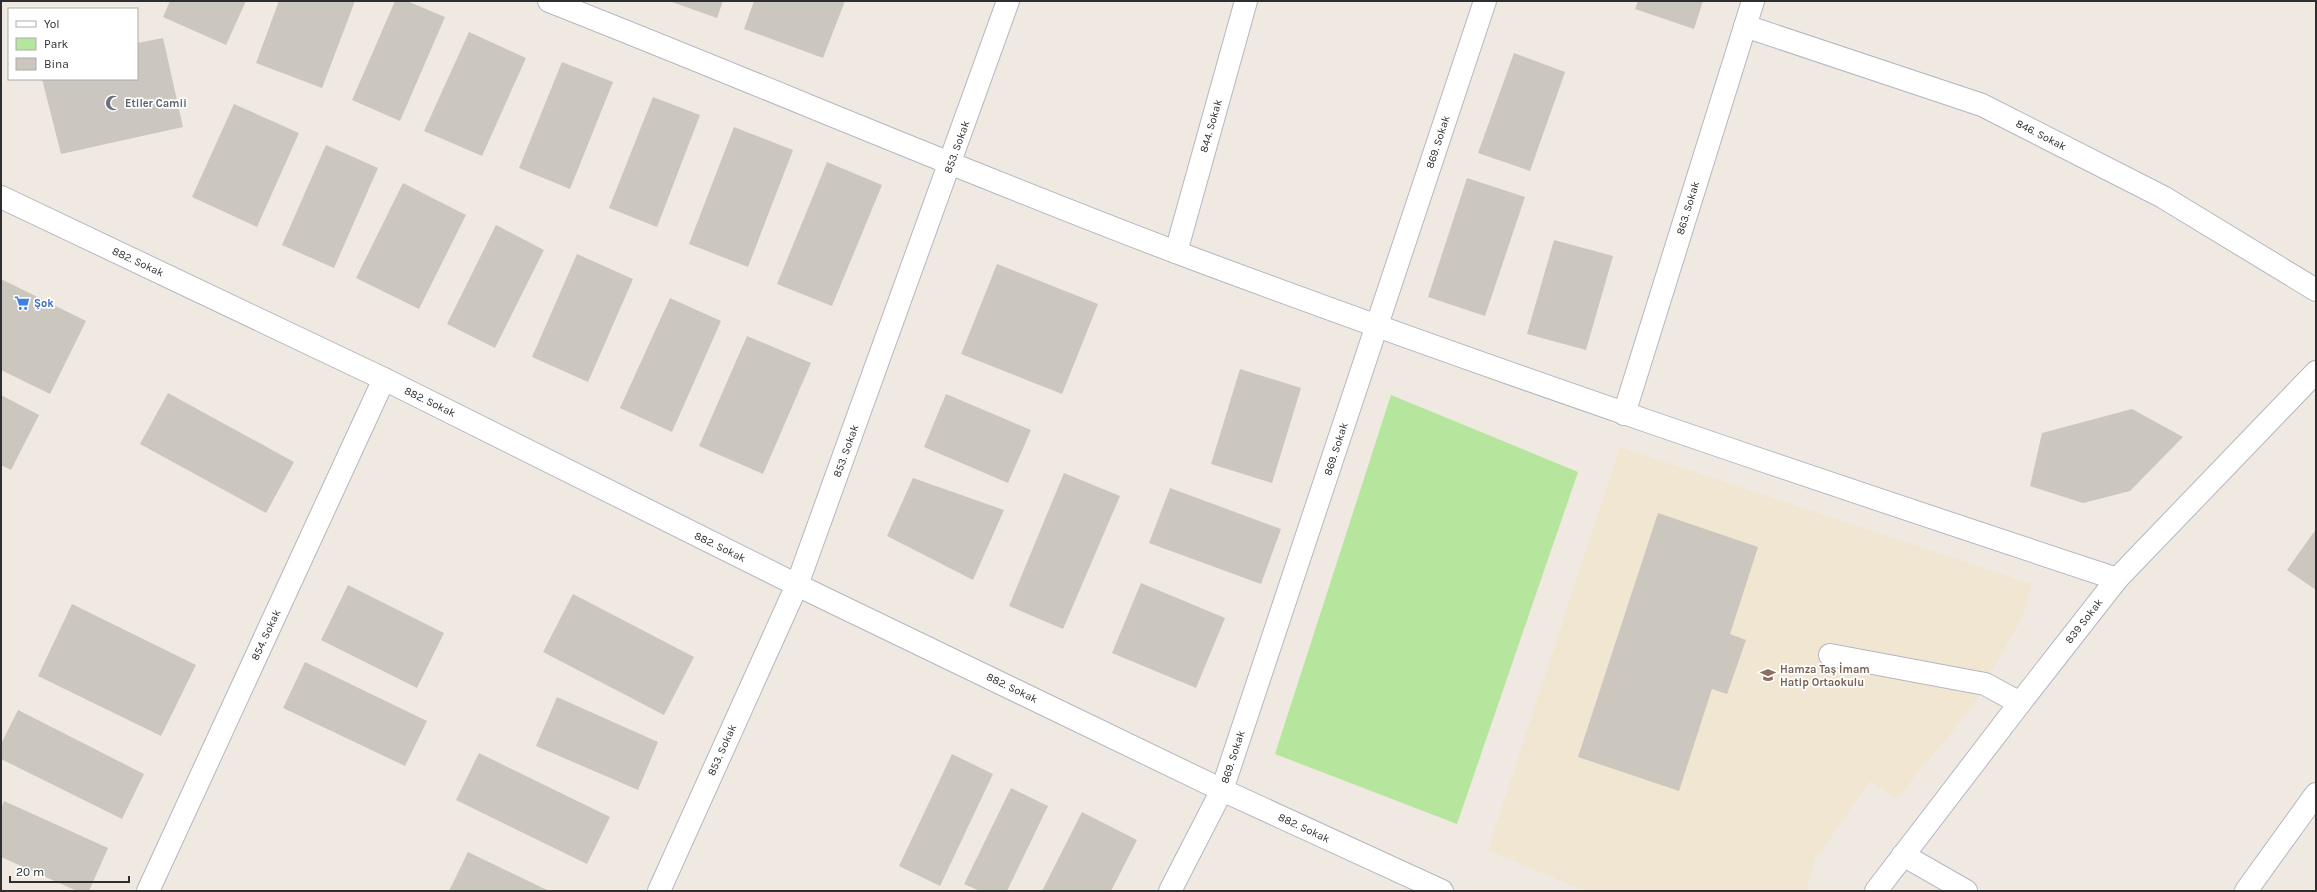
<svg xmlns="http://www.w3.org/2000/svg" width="2317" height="892" viewBox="0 0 2317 892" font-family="Karla,sans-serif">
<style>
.education{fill:#f0e6d1}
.green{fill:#b6e59e}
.building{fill:#cbc7bf}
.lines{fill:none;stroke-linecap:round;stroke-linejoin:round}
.lane-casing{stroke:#b4b7c1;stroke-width:24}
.street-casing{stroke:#b4b7c1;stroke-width:24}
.lane{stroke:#fff;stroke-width:22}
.street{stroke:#fff;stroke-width:22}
.labels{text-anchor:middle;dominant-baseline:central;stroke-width:3.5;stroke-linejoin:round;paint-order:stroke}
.worship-label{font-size:11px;font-weight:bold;fill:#5b616d;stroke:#fff;text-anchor:start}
.street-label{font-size:11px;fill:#2e2e2e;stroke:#fff}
.shop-label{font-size:11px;font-weight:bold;fill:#366cbe;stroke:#fff;text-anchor:start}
.education-label{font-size:11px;font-weight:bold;fill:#785e54;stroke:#fff;text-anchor:start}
</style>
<rect width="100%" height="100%" fill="#efe9e1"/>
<polygon class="education" points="1620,447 2032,584 2022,618 1970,710 1896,799 1870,781 1815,860 1806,891 1585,891 1488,850"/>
<polygon class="green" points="1391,395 1578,472 1457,824 1275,754"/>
<g class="building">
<polygon points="170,1 246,1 226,45 163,17"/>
<polygon points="279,1 355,1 322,88 256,63"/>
<polygon points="395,1 407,1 445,17 400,121 352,100"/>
<polygon points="669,1 723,1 717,18"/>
<polygon points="754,1 845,1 823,58 744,29"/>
<polygon points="1638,1 1703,1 1694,29 1635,9"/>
<polygon points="469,32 526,58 482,156 424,131"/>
<polygon points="163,38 183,127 61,154 42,79 137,79 137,43"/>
<polygon points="1514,53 1565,72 1530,171 1478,153"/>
<polygon points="562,62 613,82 570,189 519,168"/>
<polygon points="653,97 700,115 657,227 609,208"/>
<polygon points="234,104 299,133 257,227 192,197"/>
<polygon points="734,127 793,150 748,267 689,244"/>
<polygon points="326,145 378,168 334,268 282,245"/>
<polygon points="827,162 882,185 832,306 777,284"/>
<polygon points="1467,178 1525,197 1485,316 1428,297"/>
<polygon points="403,183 466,215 419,309 356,278"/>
<polygon points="496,225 544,250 495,348 447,324"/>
<polygon points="1554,240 1613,256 1586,350 1527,334"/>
<polygon points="577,254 633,279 588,382 532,357"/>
<polygon points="997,264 1098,304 1062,394 961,354"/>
<polygon points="1,279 86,321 50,394 1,370"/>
<polygon points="670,298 721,321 672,432 620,408"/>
<polygon points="747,336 811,363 763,474 699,446"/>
<polygon points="1240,369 1301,388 1272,483 1211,464"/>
<polygon points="168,393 294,462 266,513 140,444"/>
<polygon points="946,394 1031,430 1008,483 924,447"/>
<polygon points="1,395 39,415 11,470 1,465"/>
<polygon points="2132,409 2183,437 2130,491 2083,503 2030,486 2042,433"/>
<polygon points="1064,473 1120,496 1063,629 1009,606"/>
<polygon points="913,478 1004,510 973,580 887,536"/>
<polygon points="1170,488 1281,529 1261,584 1149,543"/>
<polygon points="1658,513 1758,547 1730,634 1746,640 1727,694 1712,689 1679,791 1578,757"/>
<polygon points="2316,529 2316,590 2287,570"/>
<polygon points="1141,583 1225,618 1196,688 1112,653"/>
<polygon points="348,585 444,633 417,688 321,640"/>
<polygon points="573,594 694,657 664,715 543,652"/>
<polygon points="72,604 196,665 161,736 38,676"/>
<polygon points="305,662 427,721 405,766 283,708"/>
<polygon points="557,697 658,742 638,790 536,746"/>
<polygon points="18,710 144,774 122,819 1,759 1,744"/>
<polygon points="479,753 610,817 587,864 456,800"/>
<polygon points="952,754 993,774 940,886 899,866"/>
<polygon points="1011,788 1048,806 1007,891 980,891 964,884"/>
<polygon points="4,801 108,848 89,891 77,891 1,857 1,809"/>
<polygon points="1082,812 1137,840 1111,891 1042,891"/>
<polygon points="468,852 549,891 449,891"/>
</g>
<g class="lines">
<g class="lane-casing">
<g id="lane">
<polyline points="1830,655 1985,684 2020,703"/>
<polyline points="1903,855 1966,891"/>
<polyline points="2246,891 2316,794"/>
</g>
</g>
<g class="street-casing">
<g id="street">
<path d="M 549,1 C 760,84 969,174 1181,254 C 1490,370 1803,475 2117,579"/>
<polyline points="1745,26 1982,105 2163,197 2316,290"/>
<polyline points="1,197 384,379 797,585 1222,790 1442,891"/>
<polyline points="1176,252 1246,1"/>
<polyline points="1624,414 1753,1"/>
<polyline points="148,891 384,379"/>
<polyline points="659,891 797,585 1008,1"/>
<polyline points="1170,891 1222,790 1485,1"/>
<polyline points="1876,891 2020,703 2117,579 2316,372"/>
</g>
</g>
<use href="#lane" class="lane"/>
<use href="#street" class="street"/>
</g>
<defs>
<g id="mosque-bare" transform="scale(1.2)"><path d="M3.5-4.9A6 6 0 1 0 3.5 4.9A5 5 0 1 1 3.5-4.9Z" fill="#6b7280" stroke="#fff" stroke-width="2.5" paint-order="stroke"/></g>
<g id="supermarket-bare" transform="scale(1.2)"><path d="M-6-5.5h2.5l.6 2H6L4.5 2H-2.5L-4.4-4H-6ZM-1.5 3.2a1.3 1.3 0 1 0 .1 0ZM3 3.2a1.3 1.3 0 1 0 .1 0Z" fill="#3f7fe0" stroke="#fff" stroke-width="2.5" paint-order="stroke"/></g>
<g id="school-bare" transform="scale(1.2)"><path d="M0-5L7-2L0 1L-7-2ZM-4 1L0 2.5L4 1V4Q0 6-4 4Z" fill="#8d6e63" stroke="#fff" stroke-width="2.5" paint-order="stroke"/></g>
</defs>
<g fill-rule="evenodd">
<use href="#mosque-bare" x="113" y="103"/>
<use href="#supermarket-bare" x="22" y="303"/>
<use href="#school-bare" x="1768" y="675"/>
</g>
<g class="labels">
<g class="worship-label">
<text x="125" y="103">Etiler Camii</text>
</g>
<g class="street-label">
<text transform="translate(1211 126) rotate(-74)">844. Sokak</text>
<text transform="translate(2041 135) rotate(27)">846. Sokak</text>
<text transform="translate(1438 142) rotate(-72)">869. Sokak</text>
<text transform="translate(957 147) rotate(-70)">853. Sokak</text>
<text transform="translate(1688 208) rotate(-73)">863. Sokak</text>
<text transform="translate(138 262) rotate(25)">882. Sokak</text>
<text transform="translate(430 402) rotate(26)">882. Sokak</text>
<text transform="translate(1336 449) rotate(-72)">869. Sokak</text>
<text transform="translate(846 451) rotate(-70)">853. Sokak</text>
<text transform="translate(720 547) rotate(26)">882. Sokak</text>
<text transform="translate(2084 621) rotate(-52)">839 Sokak</text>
<text transform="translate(266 635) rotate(-65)">854. Sokak</text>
<text transform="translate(1012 688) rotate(26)">882. Sokak</text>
<text transform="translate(722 750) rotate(-66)">853. Sokak</text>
<text transform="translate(1233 757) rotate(-72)">869. Sokak</text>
<text transform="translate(1304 828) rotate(25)">882. Sokak</text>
</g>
<g class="shop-label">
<text x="34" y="303">Şok</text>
</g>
<g class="education-label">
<text x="1780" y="669">Hamza Taş İmam<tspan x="1780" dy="13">Hatip Ortaokulu</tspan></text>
</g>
</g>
<rect width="2317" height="892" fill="none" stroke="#2e2e2e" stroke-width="4"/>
<rect x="8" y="8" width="130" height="72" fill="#ffffff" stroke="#ababab"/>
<rect x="16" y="21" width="20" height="6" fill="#ffffff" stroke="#ababab"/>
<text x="44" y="28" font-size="12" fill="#2e2e2e">Yol</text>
<rect x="16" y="38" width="20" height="12" fill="#b6e59e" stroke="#ababab"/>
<text x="44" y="48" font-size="12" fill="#2e2e2e">Park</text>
<rect x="16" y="58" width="20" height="12" fill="#cbc7bf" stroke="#ababab"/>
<text x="44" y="68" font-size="12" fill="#2e2e2e">Bina</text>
<path d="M10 876v6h119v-6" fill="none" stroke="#2e2e2e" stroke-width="2"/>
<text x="16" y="876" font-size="12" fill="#2e2e2e" stroke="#ffffff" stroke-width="3" paint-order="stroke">20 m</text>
</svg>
